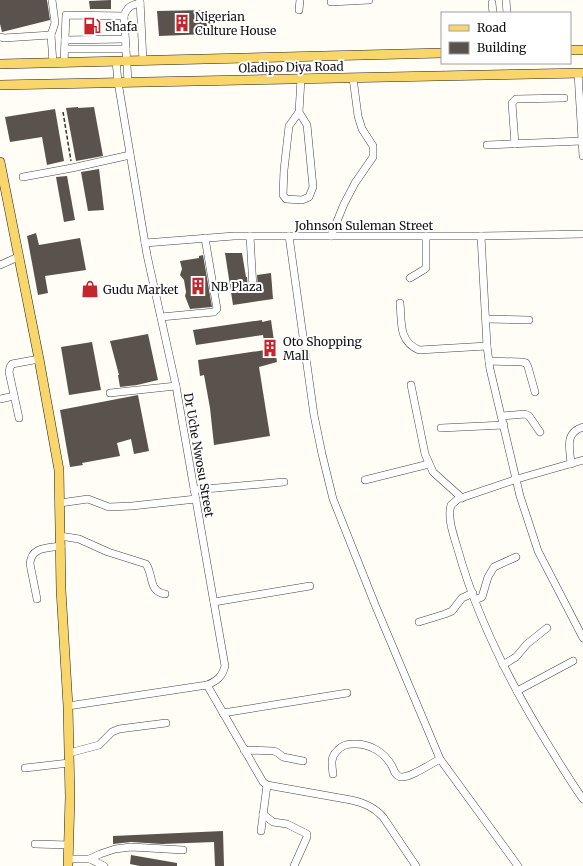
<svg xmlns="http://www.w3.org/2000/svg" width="583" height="866" viewBox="0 0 583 866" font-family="Merriweather,serif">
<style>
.building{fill:#5a524d}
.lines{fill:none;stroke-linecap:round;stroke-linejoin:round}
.minor-casing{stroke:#444;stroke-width:8}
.major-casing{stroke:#222;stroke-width:10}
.path{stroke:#333;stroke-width:1.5;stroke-dasharray:4 2;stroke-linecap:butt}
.minor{stroke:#fff;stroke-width:7}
.major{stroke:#f9d66b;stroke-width:9}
.labels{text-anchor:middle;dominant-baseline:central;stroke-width:4;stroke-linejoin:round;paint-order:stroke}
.poi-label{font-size:12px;fill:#111;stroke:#fff;text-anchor:start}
.street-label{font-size:12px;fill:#111;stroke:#fff}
</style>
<rect width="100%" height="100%" fill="#fffdf5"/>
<g class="building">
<polygon points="0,0 47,0 50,20 2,32 0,24"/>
<polygon points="111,0 111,9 90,9 89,1"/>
<polygon points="205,10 208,34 159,36 157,11"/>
<polygon points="78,107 78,108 94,107 103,156 76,161 66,108"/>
<polygon points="55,109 64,161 47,165 42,137 10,142 5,117"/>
<polygon points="99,169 104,210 88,211 81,172"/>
<polygon points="67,176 75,220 64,222 56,177"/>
<polygon points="36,233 39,245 80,238 86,270 45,276 48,293 38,295 27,236"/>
<polygon points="225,253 242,253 246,277 247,277 248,289 251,293 255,292 258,290 257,275 271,273 273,299 233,305"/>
<polygon points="203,255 212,307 190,309 185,296 186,292 184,280 180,275 182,269 180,261 199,258 199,256"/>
<polygon points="262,320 262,322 271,320 277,362 259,367 270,436 214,445 210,408 204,375 200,376 198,360 265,350 263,335 196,345 193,330"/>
<polygon points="148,334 158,380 137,385 120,387 118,375 119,375 110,341"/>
<polygon points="92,342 101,390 69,395 61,347"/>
<polygon points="138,395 149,451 134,454 131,439 117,443 120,456 82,463 83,465 70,467 60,410"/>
<polygon points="223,831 224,866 215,866 214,842 162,844 131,842 113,844 113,836"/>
<polygon points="131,855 177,863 177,866 140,866 130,864"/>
</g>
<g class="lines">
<g class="minor-casing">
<g id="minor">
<polyline points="52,0 55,23 51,35 53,63"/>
<polyline points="140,0 143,61"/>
<polyline points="506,0 507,13"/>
<polyline points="331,2 369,0"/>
<polyline points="492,3 493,13"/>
<polyline points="299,10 300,0"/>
<path d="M 124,16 C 127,7 131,5 140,3"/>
<polyline points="0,37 4,38 51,35"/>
<polyline points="65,40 125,39"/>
<polyline points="65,49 126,49"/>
<polyline points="64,63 66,15 124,16 128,82"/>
<polyline points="578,73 583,156"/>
<polyline points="299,112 289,126 284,170 283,195 286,199 302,200 309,197 313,187 307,125 299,112 301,79"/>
<polyline points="515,144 512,103 516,99 564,98"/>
<polyline points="487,145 582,141"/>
<polyline points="23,177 72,168 130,155"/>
<polyline points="250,236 253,288"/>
<polyline points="289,236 314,415 322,454 333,499 376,607 440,759 518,866"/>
<polyline points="331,236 344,204 355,183 373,157 373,146 362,129 358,116 353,78"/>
<polyline points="481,236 487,346 490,369 520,496 538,551 583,638"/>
<polyline points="145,243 234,236 481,236 583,234"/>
<polyline points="0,265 18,257"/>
<polyline points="410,278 425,269 426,268 426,236"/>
<path d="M 400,303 C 402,322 398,341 419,350 L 487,346"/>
<polyline points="161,317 214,312 217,309 205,238"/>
<polyline points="486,319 529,320"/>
<polyline points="489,361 522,362 526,363 528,367 535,392"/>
<polyline points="411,385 425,454 433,472 462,498"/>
<polyline points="110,393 176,386"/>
<polyline points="0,399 14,396"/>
<polyline points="502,416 525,414 529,416 540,432"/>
<polyline points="19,418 9,372 10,367 12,364 39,359"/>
<polyline points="441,428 504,425"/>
<path d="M 583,460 L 517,479 L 458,499 L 451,505 C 447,519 454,536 458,550 C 477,618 510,683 547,743 C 559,762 570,781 583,799"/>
<path d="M 571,464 C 570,448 564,433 583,427"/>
<polyline points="365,480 429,464"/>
<polyline points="194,490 284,482"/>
<polyline points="60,503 88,499 109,507 132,506 196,499"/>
<path d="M 60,536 L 79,539 L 108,552 L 146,564 C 154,576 148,591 165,594"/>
<path d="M 37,599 L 30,564 C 31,547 47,548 61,546"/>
<polyline points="475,600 482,597 488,577 494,567 516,557"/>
<polyline points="214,602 310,586"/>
<polyline points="419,622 445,614 452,611 462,598 473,593"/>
<polyline points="503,665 516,657 527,644 547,628"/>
<path d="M 207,685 L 263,782 L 267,785 L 351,800 C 364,803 374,807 383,817 L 416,866"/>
<polyline points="517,691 573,661"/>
<path d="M 68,706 L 207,685 C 217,681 222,677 225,666 L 176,386 L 147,255 L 118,82 L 116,61"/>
<polyline points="223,713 347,693"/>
<polyline points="244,750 274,751 278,753 283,757 303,761"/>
<polyline points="69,753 99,745 112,732 119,729 166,723"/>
<polyline points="25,768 69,763"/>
<path d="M 333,774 C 332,766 330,757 337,751 C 341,746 347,744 353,744 C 369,743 384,752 392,766 C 394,770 395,776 401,777 C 410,778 432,763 440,759"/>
<polyline points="263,814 273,822 287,824 307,834 307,837 294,866"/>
<polyline points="261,831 267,785"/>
<polyline points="35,844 69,845"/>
<polyline points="68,859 90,859 100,854 115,849 131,847 183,850"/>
<polyline points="90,859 104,866"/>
</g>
</g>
<g class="major-casing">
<g id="major">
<polyline points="570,50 583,50"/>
<polyline points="0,64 442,53"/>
<polyline points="0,85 583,73"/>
<polyline points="0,162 39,359 59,470 61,590 68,706 70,797 68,866"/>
</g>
</g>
<polyline class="path" points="63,112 71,161"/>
<use href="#minor" class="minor"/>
<use href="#major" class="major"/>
</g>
<defs>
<g id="building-bare" transform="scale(1.38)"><path d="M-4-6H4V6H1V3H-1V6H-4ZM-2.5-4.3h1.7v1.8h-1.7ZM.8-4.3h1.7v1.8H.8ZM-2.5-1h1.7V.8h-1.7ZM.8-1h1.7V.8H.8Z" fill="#c4262e" stroke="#fff" stroke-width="2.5" paint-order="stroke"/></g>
<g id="fuel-bare" transform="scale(1.38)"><path d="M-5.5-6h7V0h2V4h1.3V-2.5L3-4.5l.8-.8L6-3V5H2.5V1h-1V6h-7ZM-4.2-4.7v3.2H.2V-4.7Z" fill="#c4262e" stroke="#fff" stroke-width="2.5" paint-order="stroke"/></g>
<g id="shop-bare" transform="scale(1.38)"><path d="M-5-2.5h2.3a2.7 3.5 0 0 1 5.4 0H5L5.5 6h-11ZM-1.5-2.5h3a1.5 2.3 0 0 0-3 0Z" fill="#c4262e" stroke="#fff" stroke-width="2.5" paint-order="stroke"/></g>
</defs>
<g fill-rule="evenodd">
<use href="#building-bare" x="182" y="23"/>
<use href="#fuel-bare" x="92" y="26"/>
<use href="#building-bare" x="198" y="286"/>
<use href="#shop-bare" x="90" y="289"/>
<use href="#building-bare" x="270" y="348"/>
</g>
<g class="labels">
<g class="poi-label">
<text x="195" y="16">Nigerian<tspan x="195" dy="14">Culture House</tspan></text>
<text x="105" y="26">Shafa</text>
<text x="211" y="286">NB Plaza</text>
<text x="103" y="289">Gudu Market</text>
<text x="283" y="341">Oto Shopping<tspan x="283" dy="14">Mall</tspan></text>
</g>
<g class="street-label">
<text transform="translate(291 67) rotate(-1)">Oladipo Diya Road</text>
<text x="364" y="225">Johnson Suleman Street</text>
<text transform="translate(199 455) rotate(80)">Dr Uche Nwosu Street</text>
</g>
</g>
<rect x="441" y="12" width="130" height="52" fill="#ffffff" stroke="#a0a0a0"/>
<rect x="449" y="25" width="20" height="6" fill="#f9d66b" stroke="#a0a0a0"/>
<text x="477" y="32" font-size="12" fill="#111111">Road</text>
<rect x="449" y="42" width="20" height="12" fill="#5a524d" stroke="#a0a0a0"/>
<text x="477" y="52" font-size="12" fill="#111111">Building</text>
</svg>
